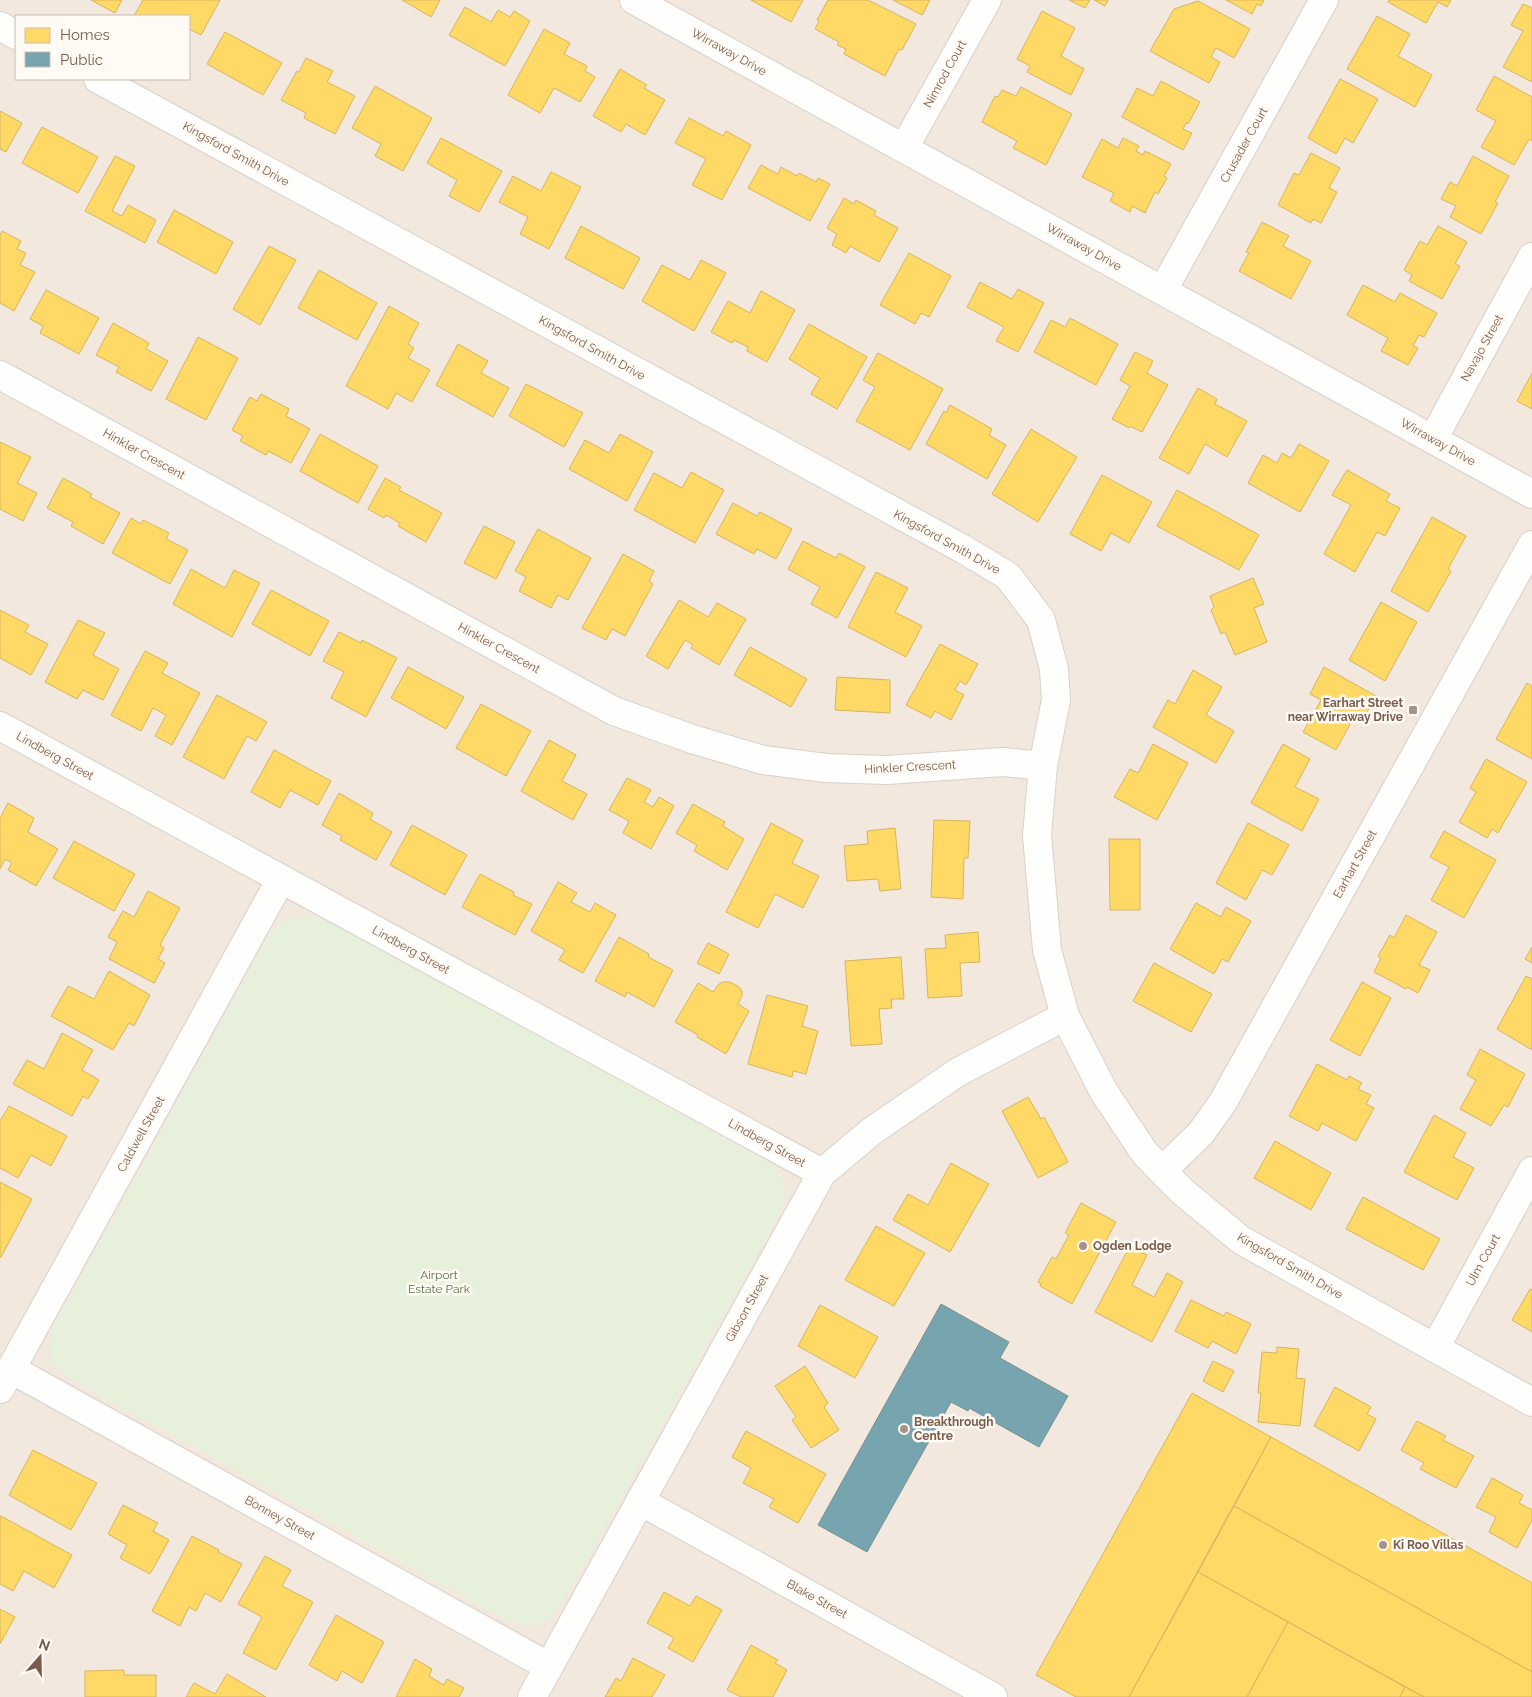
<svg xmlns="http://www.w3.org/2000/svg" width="1532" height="1697" viewBox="0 0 1532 1697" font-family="Raleway,sans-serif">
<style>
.residential{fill:#f2e8de;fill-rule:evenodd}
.green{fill:#e7f0db}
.homes{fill:#ffd966;stroke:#d7b45e}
.public{fill:#76a5af;stroke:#778f92}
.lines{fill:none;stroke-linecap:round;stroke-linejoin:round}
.minor-casing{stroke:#d7d1cb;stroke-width:30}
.minor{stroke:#fefefd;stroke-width:28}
.poi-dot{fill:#a69286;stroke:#fffaf3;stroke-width:2}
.labels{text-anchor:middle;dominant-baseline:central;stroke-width:5;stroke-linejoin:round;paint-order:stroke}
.street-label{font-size:12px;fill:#7a5c4d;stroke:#fffaf3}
.poi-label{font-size:12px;font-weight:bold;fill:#7a5c4d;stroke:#fffaf3;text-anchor:start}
.park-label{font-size:12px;fill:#537a41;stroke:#fffaf3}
</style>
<rect width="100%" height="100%" fill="#f9f5f0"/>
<path class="residential" d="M 0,0 L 1532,0 L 1532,1697 L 0,1697 ZM 16,16 L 189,16 L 189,79 L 16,79 ZM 311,915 L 331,922 L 770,1163 L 782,1177 L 497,1615 L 70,1378 L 53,1366 L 53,1329 L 271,932 L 289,918 Z"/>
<polygon class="green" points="311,915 331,922 770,1163 782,1177 785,1198 780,1213 563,1602 548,1620 527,1627 497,1615 70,1378 53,1366 49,1345 53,1329 271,932 289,918"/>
<g class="homes">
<polygon points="91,0 122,0 115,13"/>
<polygon points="143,0 220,0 201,35 189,29 189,16 134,16"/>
<polygon points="402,0 440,0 431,17"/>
<polygon points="751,0 803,0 791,22"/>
<polygon points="828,0 868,0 916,24 902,50 899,49 885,76 844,54 846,49 837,45 839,42 815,29 819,21 817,20"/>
<polygon points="893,0 930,0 922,15"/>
<polygon points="1069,0 1090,0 1085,8"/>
<polygon points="1094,0 1108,0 1105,6"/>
<polygon points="1226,0 1264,0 1261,6 1257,4 1252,14"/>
<polygon points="1389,0 1451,0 1447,7 1438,2 1426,23 1388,2"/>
<polygon points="1198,1 1250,29 1234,58 1216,48 1211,57 1220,62 1209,83 1150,51 1174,9"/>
<polygon points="1523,4 1532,8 1532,82 1503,67 1523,31 1511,25"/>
<polygon points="465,7 491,22 498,10 510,17 514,11 530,21 505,66 449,35"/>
<polygon points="1042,11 1075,28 1061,56 1084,69 1071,95 1027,72 1030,66 1017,59"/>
<polygon points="1377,16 1410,34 1398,56 1432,75 1415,107 1347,69"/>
<polygon points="544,29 570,43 564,54 587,66 585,71 595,77 580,102 554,88 540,113 508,95"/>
<polygon points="225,32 282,63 263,95 207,64"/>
<polygon points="306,58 333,71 327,82 355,96 335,134 304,118 306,113 281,100 297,71 299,72"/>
<polygon points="620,69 647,85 644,88 665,100 645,135 626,124 621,132 593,116"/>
<polygon points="1494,76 1532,97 1532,141 1529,139 1514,165 1481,147 1496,121 1476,110"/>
<polygon points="1340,79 1378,99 1353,143 1345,138 1336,154 1308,138"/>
<polygon points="1161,81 1200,102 1188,124 1186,123 1183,129 1192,133 1183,150 1122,117 1137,88 1153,96"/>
<polygon points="375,86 432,118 403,171 375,156 381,144 352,128"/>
<polygon points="1021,87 1072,114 1046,165 1013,148 1017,141 982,122 995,96 998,97 1002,90 1016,96"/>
<polygon points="0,111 22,123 6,152 0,149"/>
<polygon points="689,118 723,136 726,131 751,145 722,200 692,185 706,159 675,143"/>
<polygon points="42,127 98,157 78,193 22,163"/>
<polygon points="441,138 502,171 479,212 449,196 457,180 427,163"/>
<polygon points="1123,138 1139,146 1136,151 1143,155 1145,151 1171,164 1164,176 1167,178 1158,194 1155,192 1145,213 1132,206 1130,212 1110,201 1114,193 1082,177 1102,139 1118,148"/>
<polygon points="1311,153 1340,168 1329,188 1337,192 1321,223 1313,219 1311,223 1278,205 1294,173 1299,175"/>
<polygon points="115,156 135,166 112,211 122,216 128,205 156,220 145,243 85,211"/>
<polygon points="1473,156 1509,176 1495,202 1498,203 1481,234 1450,217 1456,206 1441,199 1450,182 1457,186"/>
<polygon points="761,165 778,174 781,167 797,176 799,173 816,182 818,178 830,184 810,221 748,188"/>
<polygon points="551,172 581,187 549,249 520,234 528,217 499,202 513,176 541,191"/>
<polygon points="844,198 854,204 856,200 876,211 874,215 898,228 879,262 850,246 846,253 832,245 837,234 827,228"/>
<polygon points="174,210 233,242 216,274 157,242"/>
<polygon points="1262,222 1289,236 1283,246 1311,261 1291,299 1239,271 1249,253 1246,252"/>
<polygon points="581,226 640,258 623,289 565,258"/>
<polygon points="1438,226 1467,242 1455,264 1460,266 1442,299 1409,281 1412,275 1404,270 1420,241 1427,245"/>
<polygon points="2,231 21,241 17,249 26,253 20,265 35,272 14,311 0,303 0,235"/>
<polygon points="269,246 296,260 260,325 233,309"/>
<polygon points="909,253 951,276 929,317 921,313 915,324 880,305"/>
<polygon points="701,260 726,273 694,331 642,301 662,265 690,280"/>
<polygon points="319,270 377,303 357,340 298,308"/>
<polygon points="980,282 1012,299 1018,289 1044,303 1018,352 996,341 1004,327 967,307"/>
<polygon points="1363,285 1395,302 1400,293 1437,313 1424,337 1419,335 1413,346 1418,348 1408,365 1381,351 1388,338 1347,315"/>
<polygon points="46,290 99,318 79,354 40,333 43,326 30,319"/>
<polygon points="761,291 795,310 767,362 747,351 748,347 734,340 732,343 711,332 728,301 750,313"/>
<polygon points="389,306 419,323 408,344 414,348 408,358 430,370 412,402 396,393 388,409 346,386"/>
<polygon points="1070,318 1118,344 1096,385 1034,352 1051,320 1065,327"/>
<polygon points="113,323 149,343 146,349 168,361 151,391 116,372 119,367 96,355"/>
<polygon points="809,324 867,357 837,409 811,394 820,378 789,359"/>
<polygon points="198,337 238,358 206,420 166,399"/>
<polygon points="458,344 488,361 481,373 509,388 493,417 436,385"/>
<polygon points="1135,352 1153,361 1147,373 1168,385 1142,432 1130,426 1129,428 1112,419 1130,386 1120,380"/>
<polygon points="878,353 943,389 910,450 856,421 875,387 863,380"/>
<polygon points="1532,373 1532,409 1517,401"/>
<polygon points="526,384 583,413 564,447 509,416"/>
<polygon points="1198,388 1217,399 1215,404 1247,421 1227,457 1205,444 1189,474 1159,458"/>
<polygon points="261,394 289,409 286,416 310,429 291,463 268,451 266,455 240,441 243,436 232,430 250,397 257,401"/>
<polygon points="950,405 992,429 989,435 1006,445 987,479 926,444 944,411 946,413"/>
<polygon points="1031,429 1077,457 1038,522 992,494"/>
<polygon points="320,434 378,466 358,503 300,471"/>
<polygon points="620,434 653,452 627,501 569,469 585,440 609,453"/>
<polygon points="0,442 31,457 17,483 37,493 23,521 0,509"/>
<polygon points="1299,444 1329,461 1300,512 1248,483 1263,455 1277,463 1282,453 1291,458"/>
<polygon points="1347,470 1390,494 1386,501 1400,508 1385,536 1377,532 1355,572 1324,554 1351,505 1332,495"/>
<polygon points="691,472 724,490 695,543 634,510 654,473 682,488"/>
<polygon points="1102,475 1152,502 1129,543 1111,533 1101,551 1070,534"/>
<polygon points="63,478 92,494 90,497 120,513 103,544 71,526 73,522 47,508"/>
<polygon points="385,478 401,487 399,490 442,513 426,542 398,526 400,523 386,515 384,518 368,509"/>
<polygon points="1177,490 1259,535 1239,570 1157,526"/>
<polygon points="733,503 757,516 760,512 792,529 776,559 757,549 754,554 716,534"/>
<polygon points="1432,517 1466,536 1448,569 1451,571 1428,612 1391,591"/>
<polygon points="131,518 141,524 143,520 169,533 166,539 188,550 170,584 112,553"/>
<polygon points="484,526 515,542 496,579 464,563"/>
<polygon points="538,529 591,558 568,600 558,595 551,608 519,591 526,577 515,571"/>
<polygon points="803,541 836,558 839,553 865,567 837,618 811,604 820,587 788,569"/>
<polygon points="623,554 654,571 649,581 653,584 625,636 612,629 606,640 582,628"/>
<polygon points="191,569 225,588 234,570 260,583 232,637 173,604"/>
<polygon points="876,572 908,588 895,612 922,626 906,657 848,627"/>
<polygon points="1253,578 1264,604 1254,608 1267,642 1235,655 1225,632 1221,634 1211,610 1214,607 1210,596"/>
<polygon points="271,590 329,621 310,656 252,624"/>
<polygon points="679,600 708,617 717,603 746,619 719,665 691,648 693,645 685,640 668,669 646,656"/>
<polygon points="1381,602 1417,622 1385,681 1349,660"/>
<polygon points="0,610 29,625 25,632 48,644 31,675 0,658"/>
<polygon points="78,620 105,633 93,655 119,669 103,700 83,690 77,699 45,682"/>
<polygon points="339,632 361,643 362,640 397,658 366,717 331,698 344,672 323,661"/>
<polygon points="940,644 978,664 966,685 960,681 955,690 964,695 951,720 935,711 931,718 906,705"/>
<polygon points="750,647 807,679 791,707 734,675"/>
<polygon points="145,651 168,663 162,673 200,693 172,745 155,736 166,715 153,708 141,731 111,715"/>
<polygon points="408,667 464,697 446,729 391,698"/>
<polygon points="1324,667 1376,696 1362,721 1354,717 1336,750 1303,732 1321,700 1310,694"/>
<polygon points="1193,670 1222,687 1206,715 1234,731 1216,763 1153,727 1168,700 1175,704"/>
<polygon points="837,677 890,680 890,713 835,710"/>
<polygon points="1527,683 1532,686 1532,759 1496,739"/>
<polygon points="217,695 267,722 256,741 247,736 224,779 183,757"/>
<polygon points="481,704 531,731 506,776 456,748"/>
<polygon points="549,740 576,755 562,781 587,794 573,820 521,791"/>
<polygon points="1153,744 1188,763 1157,820 1114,797 1130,769 1138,773"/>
<polygon points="1283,744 1310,759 1295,787 1319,799 1302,831 1251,803"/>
<polygon points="274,750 331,781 318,805 290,790 280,808 251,792"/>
<polygon points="1486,759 1527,782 1498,833 1492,829 1487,838 1459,822 1476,792 1470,788"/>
<polygon points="627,778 651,790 644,802 653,807 659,797 674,806 651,849 623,833 629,821 609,810"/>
<polygon points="339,793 373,813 370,819 392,832 376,860 340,840 342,836 322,825"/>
<polygon points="8,803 34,818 28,832 58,849 36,886 8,870 12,863 5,859 0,869 0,818"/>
<polygon points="693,804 725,822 723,826 744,839 727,870 694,851 697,845 676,833"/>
<polygon points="934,820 970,821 968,858 964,858 963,899 931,897"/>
<polygon points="771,823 803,840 792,863 819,876 803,908 775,894 758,928 726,912"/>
<polygon points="1248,823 1289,845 1272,875 1262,870 1246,900 1216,883"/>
<polygon points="412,825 467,855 445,895 390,865"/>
<polygon points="895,828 901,889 880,891 878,879 847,881 844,846 868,844 867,831"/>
<polygon points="1444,831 1496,860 1464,918 1431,900 1449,867 1430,857"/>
<polygon points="1109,839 1140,839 1140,910 1110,910"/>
<polygon points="74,841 135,874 114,911 53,878"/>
<polygon points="480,874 514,892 513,895 532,904 515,935 462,907"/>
<polygon points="558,882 577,893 571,902 590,912 595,903 616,915 583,973 559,960 565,950 531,931"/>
<polygon points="148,891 180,908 160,945 164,948 158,959 165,963 154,983 109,959 117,942 108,937 123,911 134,917"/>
<polygon points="1196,903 1221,917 1226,907 1251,921 1228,962 1222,959 1214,974 1170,949"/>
<polygon points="1406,915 1437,932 1419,965 1430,970 1418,993 1407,987 1406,989 1374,972 1381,958 1378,956 1390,935 1394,938"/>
<polygon points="978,932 980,962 960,963 962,996 928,998 925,949 946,948 945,935"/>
<polygon points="619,937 649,954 648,957 673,970 654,1007 627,992 625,997 595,981"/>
<polygon points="708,943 729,954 719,974 697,963"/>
<polygon points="1532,947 1532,963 1525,959"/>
<polygon points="901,957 904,999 891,999 892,1008 879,1009 882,1044 851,1046 845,961"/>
<polygon points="1154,963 1212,994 1191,1032 1133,1001"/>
<polygon points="109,971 150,995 134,1026 129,1023 113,1050 51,1016 68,986 94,999"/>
<polygon points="1526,976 1532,979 1532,1050 1497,1029"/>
<polygon points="723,982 730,982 739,987 742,991 742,996 738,1004 749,1011 726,1054 697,1037 698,1035 675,1022 698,983 713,992 719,984"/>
<polygon points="1362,982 1391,998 1360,1056 1330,1040"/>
<polygon points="767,995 808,1006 802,1026 818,1031 806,1074 793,1071 792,1077 748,1064"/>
<polygon points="62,1033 93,1050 82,1070 99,1080 88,1099 83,1096 72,1116 13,1084 27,1060 44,1069"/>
<polygon points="1480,1049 1525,1074 1508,1107 1504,1105 1491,1126 1460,1109 1476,1080 1467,1075"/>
<polygon points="1317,1064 1347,1080 1349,1076 1362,1083 1358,1089 1371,1095 1366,1104 1374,1108 1356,1141 1322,1123 1318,1131 1289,1116"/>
<polygon points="1028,1097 1041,1119 1044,1117 1068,1162 1038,1178 1002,1111"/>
<polygon points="9,1106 67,1136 51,1166 31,1155 18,1178 0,1168 0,1121"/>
<polygon points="1434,1115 1466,1133 1453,1157 1474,1168 1457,1200 1404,1172"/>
<polygon points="1275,1141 1331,1173 1311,1210 1254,1178"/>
<polygon points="951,1163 989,1184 950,1252 893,1220 908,1194 928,1205"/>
<polygon points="0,1182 32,1199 1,1257 0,1257"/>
<polygon points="1363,1197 1440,1239 1423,1270 1346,1229"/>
<polygon points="1081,1203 1116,1222 1072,1304 1040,1286 1041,1284 1038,1282 1052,1257 1056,1259 1069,1235 1065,1233"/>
<polygon points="876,1226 925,1253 894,1306 845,1280"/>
<polygon points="1130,1246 1147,1255 1132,1285 1154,1297 1167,1273 1183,1282 1152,1342 1095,1312"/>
<polygon points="1530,1289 1532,1290 1532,1332 1512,1320"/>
<polygon points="1191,1300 1224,1316 1226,1312 1251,1324 1236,1354 1212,1341 1208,1348 1175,1331"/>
<polygon points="820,1305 878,1337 855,1378 798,1346"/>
<polygon points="1277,1347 1299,1349 1296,1378 1305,1379 1300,1426 1258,1422 1261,1393 1258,1393 1262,1352 1277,1353"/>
<polygon points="1213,1361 1234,1371 1223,1392 1203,1381"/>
<polygon points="805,1366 828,1403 824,1407 839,1430 811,1448 792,1420 796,1417 775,1386"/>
<polygon points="1335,1387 1371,1407 1367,1414 1376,1419 1359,1451 1314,1426"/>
<polygon points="1192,1393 1271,1437 1129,1697 1076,1697 1036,1675"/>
<polygon points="1417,1421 1446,1436 1443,1440 1474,1456 1456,1488 1420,1469 1424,1463 1401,1450"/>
<polygon points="746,1431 826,1474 798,1523 769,1507 774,1499 743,1483 751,1468 732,1457"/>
<polygon points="1271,1437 1532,1583 1532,1672 1234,1506"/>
<polygon points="33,1450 97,1483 71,1530 9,1495"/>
<polygon points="1492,1478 1523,1495 1519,1503 1532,1510 1532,1520 1517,1548 1489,1532 1496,1517 1476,1507"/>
<polygon points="123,1505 158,1523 153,1531 169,1540 150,1574 120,1558 127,1545 108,1534"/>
<polygon points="1234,1506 1532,1672 1532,1697 1424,1697 1198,1572"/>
<polygon points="1,1516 72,1555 54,1588 24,1571 13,1591 0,1584 0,1519"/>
<polygon points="192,1536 219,1550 218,1552 242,1564 221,1602 205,1593 196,1611 189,1607 180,1626 152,1611"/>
<polygon points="265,1556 291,1570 282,1586 313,1602 276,1670 243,1653 262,1617 238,1604"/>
<polygon points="1198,1572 1288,1622 1247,1697 1129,1697"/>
<polygon points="664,1592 690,1606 696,1596 722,1610 693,1662 668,1648 674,1638 647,1623"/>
<polygon points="0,1609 15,1617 0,1644"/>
<polygon points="336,1615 384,1642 362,1683 342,1671 337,1681 309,1665"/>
<polygon points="1288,1622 1405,1687 1400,1697 1247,1697"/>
<polygon points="751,1645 778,1660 775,1663 787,1670 773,1697 741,1697 727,1690"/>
<polygon points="633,1658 665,1675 652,1697 605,1697 616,1678 621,1681"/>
<polygon points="415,1659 432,1669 429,1676 444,1685 447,1679 464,1688 459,1697 396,1697"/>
<polygon points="124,1670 124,1675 156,1675 156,1697 85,1697 85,1671"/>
<polygon points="227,1674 266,1697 186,1697 194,1683 215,1694"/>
<polygon points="1405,1687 1424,1697 1400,1697"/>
</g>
<polygon class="public" points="941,1304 1009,1342 1000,1358 1068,1396 1039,1447 969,1408 968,1411 951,1402 867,1552 818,1525"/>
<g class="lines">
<g class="minor-casing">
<g id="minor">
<polyline points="634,0 1532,494"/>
<polyline points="0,26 16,35"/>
<polyline points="98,79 963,549 1008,576 1041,620 1054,669 1056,700 1043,766 1037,835 1047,950 1065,1016 1104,1092 1144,1152 1162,1171 1183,1192 1241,1240 1532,1402"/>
<polyline points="904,148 987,0"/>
<polyline points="1163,290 1324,0"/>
<polyline points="0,375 614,711 692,739 763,760 826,768 887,770 1003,762 1043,766"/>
<polyline points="1433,439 1532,257"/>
<polyline points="0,726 822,1173"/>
<polyline points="1162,1171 1201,1133 1223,1102 1532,545"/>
<polyline points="1435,1348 1532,1171"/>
<polyline points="11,1369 548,1666"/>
<polyline points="0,1389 281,879"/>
<polyline points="640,1501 993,1697"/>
<polyline points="532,1697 822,1173 872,1131 958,1072 1065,1016"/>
</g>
</g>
<use href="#minor" class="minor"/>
</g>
<g class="poi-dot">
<rect x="1408" y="705" width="10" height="10" rx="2.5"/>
<circle cx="1083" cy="1246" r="5"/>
<circle cx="904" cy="1429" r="5"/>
<circle cx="1383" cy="1545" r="5"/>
</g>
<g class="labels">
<g class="street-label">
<text transform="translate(729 52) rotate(29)">Wirraway Drive</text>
<text transform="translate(945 74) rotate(-61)">Nimrod Court</text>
<text transform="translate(1244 145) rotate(-61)">Crusader Court</text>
<text transform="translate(236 154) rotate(29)">Kingsford Smith Drive</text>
<text transform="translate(1084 247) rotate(29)">Wirraway Drive</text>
<text transform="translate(592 348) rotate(29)">Kingsford Smith Drive</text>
<text transform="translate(1482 348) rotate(-61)">Navajo Street</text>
<text transform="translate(1438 442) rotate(29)">Wirraway Drive</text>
<text transform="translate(144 454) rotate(29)">Hinkler Crescent</text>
<text transform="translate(947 542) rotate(29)">Kingsford Smith Drive</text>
<text transform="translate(499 648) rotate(29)">Hinkler Crescent</text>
<text transform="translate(55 756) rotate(29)">Lindberg Street</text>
<text transform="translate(910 767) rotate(-3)">Hinkler Crescent</text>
<text transform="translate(1355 864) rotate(-61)">Earhart Street</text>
<text transform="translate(411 950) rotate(29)">Lindberg Street</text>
<text transform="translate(141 1134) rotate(-61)">Caldwell Street</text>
<text transform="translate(767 1143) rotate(29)">Lindberg Street</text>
<text transform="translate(1483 1260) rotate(-61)">Ulm Court</text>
<text transform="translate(1290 1266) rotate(30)">Kingsford Smith Drive</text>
<text transform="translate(747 1308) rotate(-61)">Gibson Street</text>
<text transform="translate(280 1518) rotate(29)">Bonney Street</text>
<text transform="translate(817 1599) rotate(29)">Blake Street</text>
</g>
<g class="poi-label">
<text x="1403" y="703" text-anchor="end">Earhart Street<tspan x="1403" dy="14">near Wirraway Drive</tspan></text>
<text x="1093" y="1246">Ogden Lodge</text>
<text x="914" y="1422">Breakthrough<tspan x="914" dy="14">Centre</tspan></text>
<text x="1393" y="1545">Ki Roo Villas</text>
</g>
<g class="park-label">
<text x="439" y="1275">Airport<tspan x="439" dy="14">Estate Park</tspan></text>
</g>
</g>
<rect x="15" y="15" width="175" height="65" fill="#fffaf3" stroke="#cabbb1"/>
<rect x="25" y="28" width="25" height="15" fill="#ffd966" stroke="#cabbb1"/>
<text x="60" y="40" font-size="15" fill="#7a5c4d">Homes</text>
<rect x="25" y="52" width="25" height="15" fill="#76a5af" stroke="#cabbb1"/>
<text x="60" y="65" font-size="15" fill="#7a5c4d">Public</text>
<g transform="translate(40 1657) rotate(20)" stroke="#fffaf3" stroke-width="4" paint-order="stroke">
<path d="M0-4L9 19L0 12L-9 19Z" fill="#7a5c4d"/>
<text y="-8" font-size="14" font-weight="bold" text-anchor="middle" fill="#7a5c4d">N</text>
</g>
</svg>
